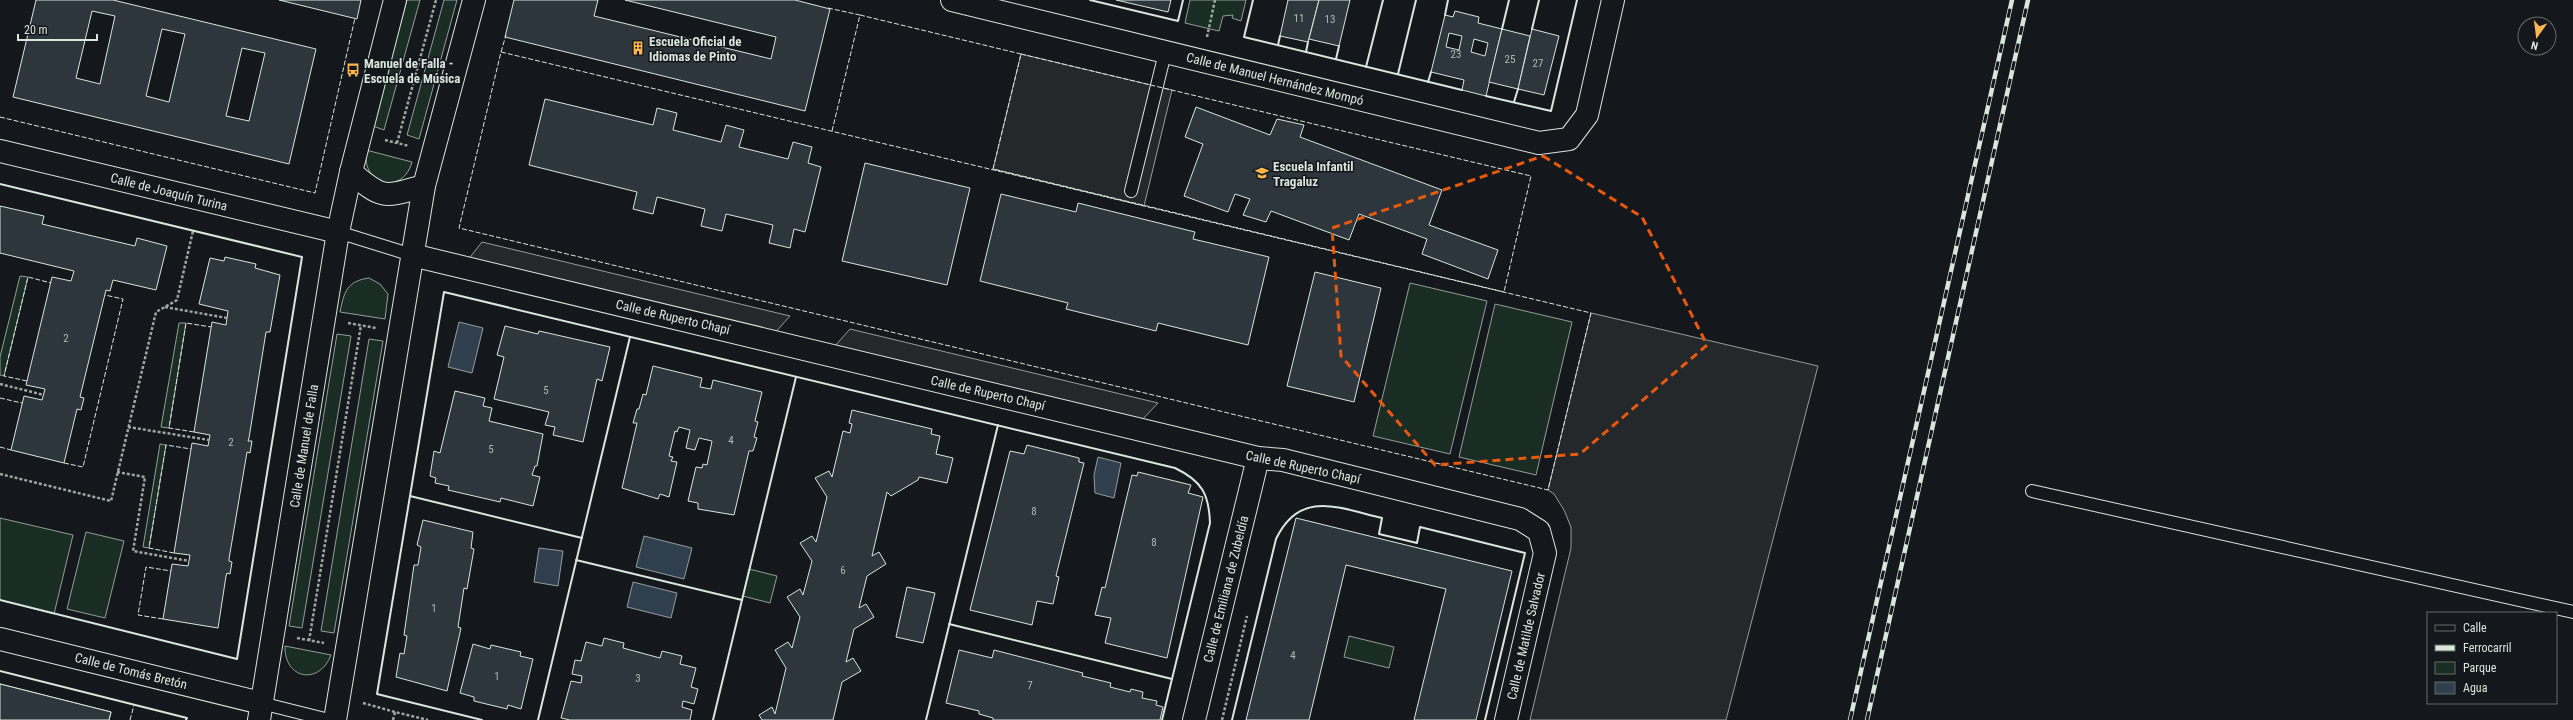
<svg xmlns="http://www.w3.org/2000/svg" width="2573" height="720" viewBox="0 0 2573 720" font-family="'Roboto Condensed',sans-serif">
<style>
.green{fill:#1a2d24;stroke:#939e99}
.parking{fill:#24282b;stroke:#939e99}
.water{fill:#2f3f4d;stroke:#939e99}
.building{fill:#2c363c;stroke:#d8e6dc;fill-rule:evenodd}
.lines{fill:none;stroke-linecap:round;stroke-linejoin:round}
.service-casing{stroke:#d8e6dc;stroke-width:14}
.minor-casing{stroke:#d8e6dc;stroke-width:24}
.tertiary-casing{stroke:#d8e6dc;stroke-width:24}
.path{stroke:#9da8a2;stroke-width:2.5;stroke-dasharray:3 2;stroke-linecap:butt}
.service{stroke:#14181c;stroke-width:12}
.minor{stroke:#14181c;stroke-width:22}
.tertiary{stroke:#14181c;stroke-width:22}
.rail-casing{stroke:#d8e6dc;stroke-width:4.5}
.rail{stroke:#14181c;stroke-width:3;stroke-dasharray:9;stroke-linecap:butt}
.fence{stroke:#d8e6dc;stroke-width:1;stroke-dasharray:5 2;stroke-linecap:butt}
.wall{stroke:#d8e6dc;stroke-width:2}
.marked{fill:none;stroke:#e8590c;stroke-width:3;stroke-dasharray:8 5;stroke-linejoin:round}
.labels{text-anchor:middle;dominant-baseline:central;stroke-width:3;stroke-linejoin:round;paint-order:stroke}
.number-label{font-size:11px;fill:#adbab4}
.poi-label{font-size:13px;font-weight:bold;fill:#d8e6dc;stroke:#14181c;text-anchor:start}
.street-label{font-size:13px;fill:#d8e6dc;stroke:#14181c}
</style>
<rect width="100%" height="100%" fill="#14181c"/>
<g class="green">
<polygon points="407,0 420,0 384,130 373,126"/>
<polygon points="444,0 457,0 419,139 407,135"/>
<polygon points="1190,0 1246,0 1241,21 1232,18 1233,15 1223,16 1219,31 1185,23"/>
<path d="M 366,150 L 412,162 C 408,176 400,182 386,185 C 369,174 365,170 366,150 Z"/>
<polygon points="20,276 28,277 4,376 0,375 0,357"/>
<path d="M 369,278 L 380,284 L 388,294 L 385,319 L 340,312 C 344,292 347,281 369,278 Z"/>
<polygon points="1410,283 1487,301 1450,454 1373,436"/>
<polygon points="1495,304 1572,322 1536,475 1459,457"/>
<polygon points="179,323 186,323 169,428 161,427"/>
<polygon points="337,334 351,336 302,628 289,626"/>
<polygon points="369,339 383,341 334,633 321,631"/>
<polygon points="160,444 166,445 149,548 143,547"/>
<polygon points="0,518 73,535 54,614 0,600"/>
<polygon points="86,532 124,541 105,618 67,609"/>
<polygon points="749,569 777,576 770,603 743,596"/>
<polygon points="1349,636 1394,647 1389,668 1344,657"/>
<path d="M 285,646 L 331,655 C 319,686 284,679 285,646 Z"/>
</g>
<g class="parking">
<polygon points="1021,54 1172,90 1144,206 993,169"/>
<polygon points="482,242 790,316 773,335 467,261"/>
<polygon points="1591,313 1818,366 1726,720 1530,720 1571,548 1571,527 1564,510 1554,494 1548,490"/>
<polygon points="850,329 1158,403 1141,421 834,347"/>
</g>
<g class="water">
<polygon points="459,322 483,328 472,373 448,367"/>
<polygon points="1098,457 1121,463 1114,498 1095,493 1094,475"/>
<polygon points="644,536 692,548 684,579 636,567"/>
<polygon points="539,548 563,551 558,586 534,582"/>
<polygon points="633,582 677,593 671,618 627,607"/>
</g>
<g class="building">
<path d="M 36,0 L 113,0 L 316,49 L 289,164 L 13,97 ZM 92,11 L 115,16 L 100,84 L 76,78 ZM 162,29 L 185,34 L 169,102 L 146,96 ZM 242,48 L 265,53 L 249,121 L 226,116 Z"/>
<polygon points="279,0 361,0 357,19"/>
<polygon points="514,0 598,0 594,16 771,59 776,37 625,0 795,0 830,9 805,111 505,37"/>
<polygon points="1116,0 1171,0 1168,12"/>
<polygon points="1288,0 1319,0 1308,42 1280,36"/>
<polygon points="1319,0 1350,0 1339,46 1309,39"/>
<path d="M 1455,11 L 1479,17 L 1478,23 L 1502,29 L 1486,96 L 1462,90 L 1464,80 L 1431,72 L 1445,15 L 1453,17 ZM 1449,33 L 1462,36 L 1459,50 L 1446,47 ZM 1474,39 L 1488,43 L 1485,56 L 1471,52 Z"/>
<polygon points="1502,29 1530,36 1518,89 1489,82"/>
<polygon points="1532,29 1559,36 1544,95 1518,89"/>
<polygon points="545,99 653,125 657,108 677,113 673,130 721,142 726,125 744,130 739,147 788,159 793,142 812,147 808,163 821,167 805,232 794,229 790,248 769,243 773,225 726,214 722,231 701,226 705,209 657,197 653,214 633,209 637,192 529,165"/>
<polygon points="1196,107 1270,135 1277,119 1304,125 1300,137 1442,190 1429,225 1498,250 1488,279 1422,254 1427,239 1359,214 1349,240 1271,211 1266,222 1243,215 1250,199 1235,194 1228,212 1184,196 1203,144 1185,137"/>
<polygon points="865,163 970,188 947,285 842,261"/>
<polygon points="1001,194 1076,212 1078,203 1195,232 1193,239 1269,257 1248,345 1158,323 1156,331 1066,309 1068,303 980,281"/>
<polygon points="0,206 44,216 42,224 135,246 137,238 167,246 156,290 113,280 110,291 106,290 80,397 84,398 81,410 77,409 64,463 11,450 24,396 42,400 45,389 26,385 52,277 71,281 74,271 0,253"/>
<polygon points="225,257 256,264 255,268 280,275 270,332 266,332 249,438 248,441 252,441 250,453 247,452 229,559 229,561 232,562 230,574 227,573 226,576 218,628 163,619 172,564 188,566 190,555 174,553 192,443 208,446 210,435 194,432 212,322 226,325 228,311 199,304 210,258 224,261"/>
<polygon points="1315,272 1381,288 1354,402 1287,386"/>
<polygon points="505,326 538,334 539,331 610,347 602,381 597,379 583,442 553,435 555,427 545,425 549,412 494,399 504,357 497,355"/>
<polygon points="653,366 702,378 700,387 711,389 713,380 762,392 755,421 758,422 754,437 757,438 753,451 749,451 734,515 698,509 698,503 688,501 696,467 702,468 703,464 707,465 712,441 699,438 695,450 686,448 690,430 679,427 677,432 675,431 669,456 673,457 671,461 677,462 669,497 660,494 658,499 622,488 637,423 633,423 637,409 639,409 643,394 646,395"/>
<polygon points="455,391 485,398 483,406 492,408 489,421 543,434 537,466 535,466 532,475 540,477 533,506 501,498 500,502 448,490 449,486 435,483 436,478 430,476 434,451 440,453"/>
<polygon points="852,410 932,429 931,434 940,436 936,454 953,458 947,483 919,477 918,480 891,496 887,492 872,556 879,552 886,564 867,576 859,608 866,604 874,617 854,629 846,662 853,658 861,671 842,682 833,720 762,720 759,715 772,707 775,714 786,668 775,650 788,642 792,648 800,617 787,597 800,589 803,595 812,561 800,543 812,536 816,542 827,497 815,478 829,471 832,477 843,431 850,433 852,424 849,423"/>
<polygon points="1027,445 1079,458 1079,462 1084,463 1056,576 1059,577 1053,604 1037,601 1032,625 970,610 1010,451 1024,454"/>
<polygon points="1138,472 1191,485 1188,493 1203,497 1167,658 1105,643 1111,618 1095,615 1102,587 1105,588 1132,475 1137,476"/>
<polygon points="1296,518 1512,571 1476,720 1414,720 1446,589 1346,565 1309,720 1246,720"/>
<polygon points="423,520 473,532 471,548 474,549 467,589 464,588 458,627 461,628 447,691 396,677 400,653 404,654 407,636 404,635 414,565 418,565 421,547 417,545"/>
<polygon points="907,587 935,593 923,643 896,637"/>
<polygon points="604,638 624,643 623,648 660,658 662,651 682,656 680,664 696,668 691,687 698,689 694,704 683,701 682,707 692,710 690,720 570,720 561,718 571,681 581,683 582,676 572,674 575,660 581,661 586,642 602,646"/>
<polygon points="473,644 490,649 491,645 521,652 520,656 533,659 521,709 508,705 507,709 474,701 474,697 460,693"/>
<polygon points="959,650 992,658 994,650 1083,673 1082,676 1111,683 1110,687 1130,692 1131,689 1143,692 1142,698 1157,701 1156,705 1163,707 1160,720 993,720 993,718 979,714 979,711 946,703"/>
<polygon points="0,684 111,712 109,720 0,720"/>
<polygon points="0,684 111,712 109,720 0,720"/>
</g>
<g class="lines">
<g class="service-casing">
<g id="service">
<polyline points="1131,191 1165,53"/>
<polyline points="338,232 412,255"/>
<polyline points="2032,491 2573,612"/>
<polyline points="261,703 329,720"/>
</g>
</g>
<g class="minor-casing">
<g id="minor">
<polyline points="952,0 1539,143 1569,139 1587,115 1613,0"/>
<polyline points="0,151 338,232"/>
<polyline points="412,255 1258,458 1283,460 1520,519 1539,531 1545,553 1506,720"/>
<polyline points="0,639 261,703"/>
<polyline points="1194,720 1258,458"/>
</g>
</g>
<g class="tertiary-casing">
<g id="tertiary">
<path d="M 351,172 C 383,200 384,197 424,186"/>
<polyline points="259,720 338,232 351,172 395,0"/>
<polyline points="335,720 424,186 474,0"/>
</g>
</g>
<g class="path">
<polyline points="1207,37 1215,0"/>
<polyline points="385,140 409,146"/>
<polyline points="397,143 436,0"/>
<polyline points="165,307 227,318"/>
<polyline points="348,323 376,328"/>
<polyline points="0,384 44,395"/>
<polyline points="128,427 209,440"/>
<polyline points="117,472 145,477 133,551 189,561"/>
<polyline points="0,474 111,501 156,312 177,300 193,231"/>
<polyline points="297,638 324,643"/>
<polyline points="309,641 361,325"/>
<polyline points="363,703 395,712"/>
<polyline points="393,720 395,712 428,720"/>
<polyline points="1222,720 1247,616"/>
</g>
<use href="#service" class="service"/>
<use href="#minor" class="minor"/>
<use href="#tertiary" class="tertiary"/>
<g class="rail-casing">
<g id="rail">
<polyline points="1850,720 2012,0"/>
<polyline points="1867,720 2028,0"/>
</g>
</g>
<use href="#rail" class="rail"/>
<g class="fence">
<polyline points="828,8 860,15 832,131"/>
<polyline points="860,15 1021,54"/>
<polygon points="501,52 1591,313 1548,490 459,228"/>
<polyline points="501,52 506,35"/>
<polygon points="1021,54 1531,176 1504,292 993,169"/>
<polyline points="0,117 315,193 355,18"/>
<polyline points="27,381 4,376 28,277 51,283"/>
<polyline points="0,398 22,403"/>
<polyline points="194,432 169,428 186,323 211,327"/>
<polyline points="0,447 11,450"/>
<polyline points="64,463 83,467 123,299 105,295"/>
<polyline points="174,553 149,548 166,445 191,449"/>
<polyline points="163,619 138,615 146,567 171,571"/>
<polyline points="130,720 134,705"/>
</g>
<g class="wall">
<polyline points="1090,0 1178,21 1183,0"/>
<polyline points="1253,0 1244,37 1462,90"/>
<polyline points="1445,15 1448,0"/>
<polyline points="1502,29 1509,0"/>
<polyline points="1532,29 1539,0"/>
<polyline points="1278,45 1280,36"/>
<polyline points="1306,52 1308,42"/>
<polyline points="1336,59 1339,46"/>
<polyline points="1366,67 1383,0"/>
<polyline points="1398,74 1416,0"/>
<polyline points="1428,82 1431,72"/>
<polyline points="1486,96 1551,111 1577,0"/>
<polyline points="1514,102 1518,89"/>
<polyline points="0,184 302,257 237,659 0,600"/>
<polyline points="410,496 582,538"/>
<polyline points="576,560 742,600 713,720"/>
<polyline points="742,600 796,377"/>
<polyline points="949,624 1172,679"/>
<polyline points="0,671 187,718 186,720"/>
<path d="M 482,720 L 377,694 L 444,292 L 1175,468 C 1202,481 1209,494 1210,523 L 1162,720"/>
<polyline points="538,720 630,337"/>
<polyline points="926,720 998,425"/>
<path d="M 1232,720 L 1276,539 C 1300,489 1339,508 1382,518 L 1379,534 L 1417,543 L 1420,527 L 1525,553 L 1485,720"/>
</g>
</g>
<path class="marked" d="M 1543,156 L 1642,217 L 1707,345 L 1580,454 L 1435,465 L 1341,356 L 1332,228 Z"/>
<defs>
<g id="building-bare" transform="scale(1.08)"><path d="M-4-6H4V6H1V3H-1V6H-4ZM-2.5-4.3h1.7v1.8h-1.7ZM.8-4.3h1.7v1.8H.8ZM-2.5-1h1.7V.8h-1.7ZM.8-1h1.7V.8H.8Z" fill="#ffb74d" stroke="#14181c" stroke-width="2.5" paint-order="stroke"/></g>
<g id="bus-bare" transform="scale(1.08)"><path d="M-5-6H5V4H4V6H2V4H-2V6H-4V4H-5ZM-3.5-4V0h7V-4ZM-3.5 1.2v1.5H-2V1.2ZM2 1.2v1.5H3.5V1.2Z" fill="#ffb74d" stroke="#14181c" stroke-width="2.5" paint-order="stroke"/></g>
<g id="school-bare" transform="scale(1.08)"><path d="M0-5L7-2L0 1L-7-2ZM-4 1L0 2.5L4 1V4Q0 6-4 4Z" fill="#ffb74d" stroke="#14181c" stroke-width="2.5" paint-order="stroke"/></g>
</defs>
<g fill-rule="evenodd">
<use href="#building-bare" x="638" y="48"/>
<use href="#bus-bare" x="353" y="70"/>
<use href="#school-bare" x="1262" y="173"/>
</g>
<g class="labels">
<g class="number-label">
<text x="1299" y="18">11</text>
<text x="1330" y="19">13</text>
<text x="1456" y="54">23</text>
<text x="1510" y="59">25</text>
<text x="1538" y="63">27</text>
<text x="66" y="338">2</text>
<text x="546" y="390">5</text>
<text x="731" y="440">4</text>
<text x="231" y="442">2</text>
<text x="491" y="449">5</text>
<text x="1034" y="511">8</text>
<text x="1154" y="542">8</text>
<text x="843" y="570">6</text>
<text x="434" y="608">1</text>
<text x="1293" y="655">4</text>
<text x="497" y="676">1</text>
<text x="638" y="678">3</text>
<text x="1030" y="685">7</text>
</g>
<g class="poi-label">
<text x="649" y="41">Escuela Oficial de<tspan x="649" dy="15">Idiomas de Pinto</tspan></text>
<text x="364" y="63">Manuel de Falla -<tspan x="364" dy="15">Escuela de Música</tspan></text>
<text x="1273" y="166">Escuela Infantil<tspan x="1273" dy="15">Tragaluz</tspan></text>
</g>
<g class="street-label">
<text transform="translate(1275 79) rotate(14)">Calle de Manuel Hernández Mompó</text>
<text transform="translate(169 192) rotate(14)">Calle de Joaquín Turina</text>
<text transform="translate(673 317) rotate(13)">Calle de Ruperto Chapí</text>
<text transform="translate(988 393) rotate(13)">Calle de Ruperto Chapí</text>
<text transform="translate(304 446) rotate(-81)">Calle de Manuel de Falla</text>
<text transform="translate(1303 467) rotate(12)">Calle de Ruperto Chapí</text>
<text transform="translate(1226 589) rotate(-76)">Calle de Emiliana de Zubeldía</text>
<text transform="translate(1526 636) rotate(-77)">Calle de Matilde Salvador</text>
<text transform="translate(131 671) rotate(14)">Calle de Tomás Bretón</text>
</g>
</g>
<rect x="2427" y="612" width="130" height="92" fill="#14181c" stroke="#626a69"/>
<rect x="2435" y="625" width="20" height="6" fill="#14181c" stroke="#626a69"/>
<text x="2463" y="632" font-size="12" fill="#d8e6dc">Calle</text>
<rect x="2435" y="645" width="20" height="6" fill="#d8e6dc" stroke="#626a69"/>
<text x="2463" y="652" font-size="12" fill="#d8e6dc">Ferrocarril</text>
<rect x="2435" y="662" width="20" height="12" fill="#1a2d24" stroke="#626a69"/>
<text x="2463" y="672" font-size="12" fill="#d8e6dc">Parque</text>
<rect x="2435" y="682" width="20" height="12" fill="#2f3f4d" stroke="#626a69"/>
<text x="2463" y="692" font-size="12" fill="#d8e6dc">Agua</text>
<g transform="translate(2537 36) rotate(194)"><circle r="19" fill="#14181c" stroke="#626a69"/>
<path d="M0-3L7 15L0 10L-7 15Z" fill="#ffb74d"/>
<text y="-6" font-size="11" font-weight="bold" text-anchor="middle" fill="#d8e6dc">N</text>
</g>
<path d="M18 34v6h79v-6" fill="none" stroke="#d8e6dc" stroke-width="2"/>
<text x="24" y="34" font-size="12" fill="#d8e6dc" stroke="#14181c" stroke-width="3" paint-order="stroke">20 m</text>
</svg>
